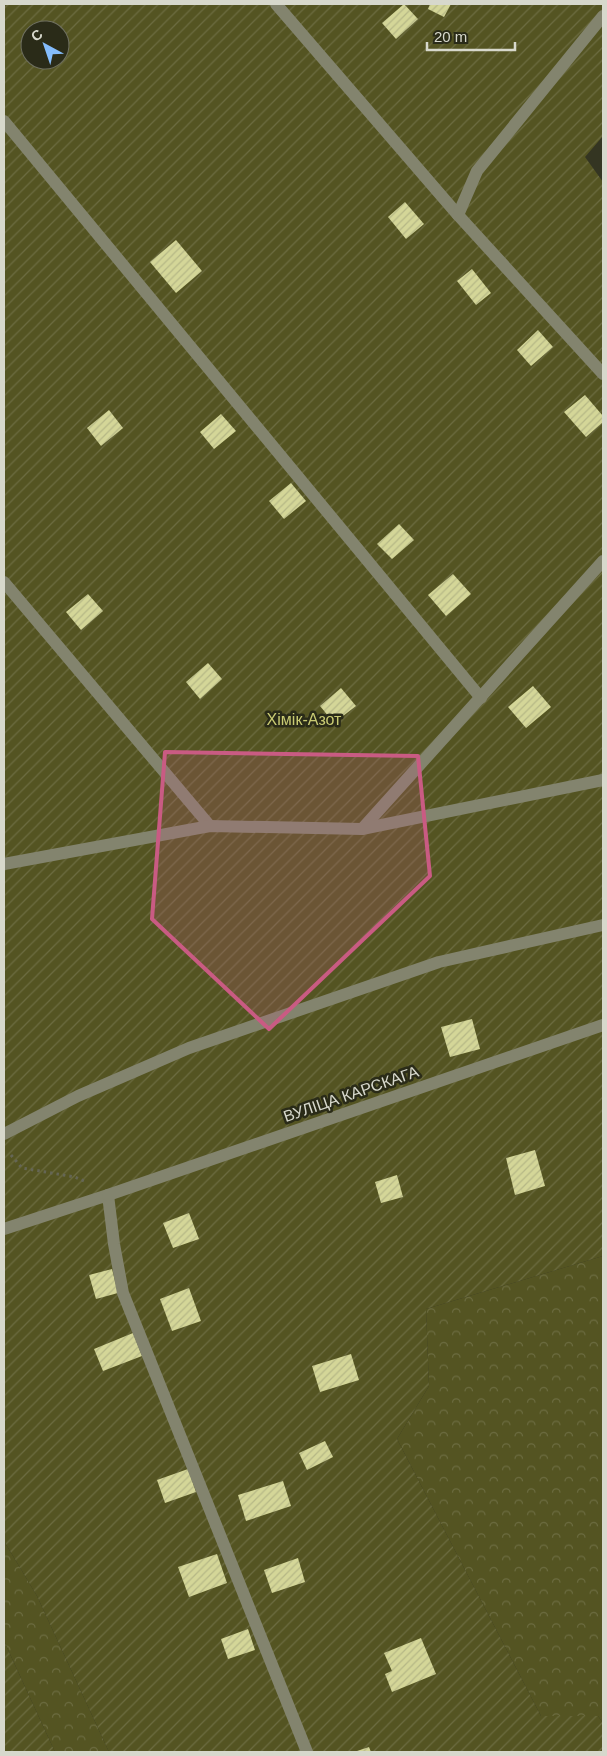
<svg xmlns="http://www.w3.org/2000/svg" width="607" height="1756" viewBox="0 0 607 1756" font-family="Arial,sans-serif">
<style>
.forest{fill:url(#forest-crowns)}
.garden{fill:url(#garden-furrows);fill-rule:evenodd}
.building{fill:url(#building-hatch)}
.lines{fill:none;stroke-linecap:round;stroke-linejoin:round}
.path{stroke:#656655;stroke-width:3;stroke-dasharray:2.5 4;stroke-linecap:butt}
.lane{stroke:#83846e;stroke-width:12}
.street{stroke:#83846e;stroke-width:12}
.marked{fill:#c95b83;fill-opacity:0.2;stroke:#c95b83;stroke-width:4;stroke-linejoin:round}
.labels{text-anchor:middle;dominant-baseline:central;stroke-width:5;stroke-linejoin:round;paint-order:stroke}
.park-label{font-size:16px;fill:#c9cb73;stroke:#2a2b18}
.street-label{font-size:16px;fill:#d7d8cc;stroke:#2a2b18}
</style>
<defs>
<pattern id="forest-crowns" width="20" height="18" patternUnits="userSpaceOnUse" patternTransform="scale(1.25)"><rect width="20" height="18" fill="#545422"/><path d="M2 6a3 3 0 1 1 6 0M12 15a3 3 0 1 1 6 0" fill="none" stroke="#6c6c41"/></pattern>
<pattern id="garden-furrows" width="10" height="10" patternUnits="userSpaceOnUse" patternTransform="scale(1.25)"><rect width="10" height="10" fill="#545422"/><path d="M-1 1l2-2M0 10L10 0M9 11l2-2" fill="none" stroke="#6c6c41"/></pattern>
<pattern id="building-hatch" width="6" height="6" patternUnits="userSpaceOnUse" patternTransform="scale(1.25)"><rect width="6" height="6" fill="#d4d698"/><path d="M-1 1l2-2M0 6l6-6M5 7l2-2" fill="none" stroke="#b6b886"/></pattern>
</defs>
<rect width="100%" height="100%" fill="#343522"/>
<g class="forest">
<polygon points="603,1256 603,1723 598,1716 541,1716 397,1439 429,1386 426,1309"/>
<polygon points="4,1541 37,1596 109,1752 55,1752 4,1641"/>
</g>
<g class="garden">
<path d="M 4,4 L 603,4 L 603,136 L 585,157 L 603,182 L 603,1256 L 426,1309 L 429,1386 L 397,1439 L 541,1716 L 598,1716 L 603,1723 L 603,1752 L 109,1752 L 37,1596 L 4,1541 ZM 30,30 L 60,30 L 60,60 L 30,60 Z"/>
<polygon points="4,1641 55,1752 4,1752"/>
</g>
<g class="building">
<polygon points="404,4 418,19 396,39 382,23"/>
<polygon points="430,4 451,4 444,17 428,9"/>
<polygon points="405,202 424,224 406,239 388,217"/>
<polygon points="176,240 202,271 176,293 150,262"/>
<polygon points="472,269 491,293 476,305 457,281"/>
<polygon points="538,330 553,347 531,366 517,350"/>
<polygon points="585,395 603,416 603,422 586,437 564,412"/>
<polygon points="109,410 123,428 101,446 87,428"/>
<polygon points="221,414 236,431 214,449 200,432"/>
<polygon points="291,483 306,501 284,519 269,501"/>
<polygon points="399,524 414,540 392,559 377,544"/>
<polygon points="453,574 471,594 446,616 428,595"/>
<polygon points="88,594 103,611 81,630 66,612"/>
<polygon points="208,663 222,679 200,699 186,682"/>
<polygon points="533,686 551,707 526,728 508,707"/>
<polygon points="341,688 356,706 334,723 320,706"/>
<polygon points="472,1019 480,1049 450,1057 441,1027"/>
<polygon points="535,1150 545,1186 515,1195 506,1158"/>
<polygon points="397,1175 403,1197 381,1203 375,1182"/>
<polygon points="189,1213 199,1239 173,1248 163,1223"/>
<polygon points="112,1269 118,1293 96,1299 89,1275"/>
<polygon points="189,1288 201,1321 172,1331 160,1299"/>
<polygon points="133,1333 142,1356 103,1371 94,1349"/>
<polygon points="351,1354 359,1380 320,1392 312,1366"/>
<polygon points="325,1441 333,1457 307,1470 299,1453"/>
<polygon points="188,1469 196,1492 165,1503 157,1480"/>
<polygon points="283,1481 291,1506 246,1521 238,1495"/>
<polygon points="217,1554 227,1583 189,1597 178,1567"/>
<polygon points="298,1558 305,1582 272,1593 264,1570"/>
<polygon points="248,1629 255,1650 228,1659 221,1639"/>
<polygon points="421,1638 436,1674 392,1692 385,1674 392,1671 384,1653"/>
<polygon points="369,1747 371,1752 354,1752"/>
</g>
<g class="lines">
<polyline class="path" points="11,1155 22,1168 75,1177 84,1181"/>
<g class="lane">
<polyline points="276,4 458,215"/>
<polyline points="603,16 477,171 458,215 603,374"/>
<polyline points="4,121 481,698"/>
<polyline points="4,582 210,826"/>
<polyline points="362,829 603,561"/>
<polyline points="4,1229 108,1195 114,1244 123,1293 307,1752"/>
</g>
<g class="street">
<polyline points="4,864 210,826 362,829 603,780"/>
<polyline points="4,1134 78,1096 189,1048 439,962 603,925"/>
<polyline points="108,1195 603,1025"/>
</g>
</g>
<path class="marked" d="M 165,752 L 418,756 L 430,876 L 269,1029 L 152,919 Z"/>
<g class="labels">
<g class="park-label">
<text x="304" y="719">Хімік-Азот</text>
</g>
<g class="street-label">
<text transform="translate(351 1094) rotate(-19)">ВУЛІЦА КАРСКАГА</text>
</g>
</g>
<rect width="607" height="1756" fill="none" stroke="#d7d8cc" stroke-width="10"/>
<g transform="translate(45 45) rotate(320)"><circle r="24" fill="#2a2b18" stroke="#6f7060"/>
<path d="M0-4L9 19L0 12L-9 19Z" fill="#84bcfb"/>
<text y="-8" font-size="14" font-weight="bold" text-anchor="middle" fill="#d7d8cc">С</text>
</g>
<path d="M427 42v8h88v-8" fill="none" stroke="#d7d8cc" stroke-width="2.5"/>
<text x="434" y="42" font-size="15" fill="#d7d8cc" stroke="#2a2b18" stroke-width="4" paint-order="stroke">20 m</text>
</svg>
